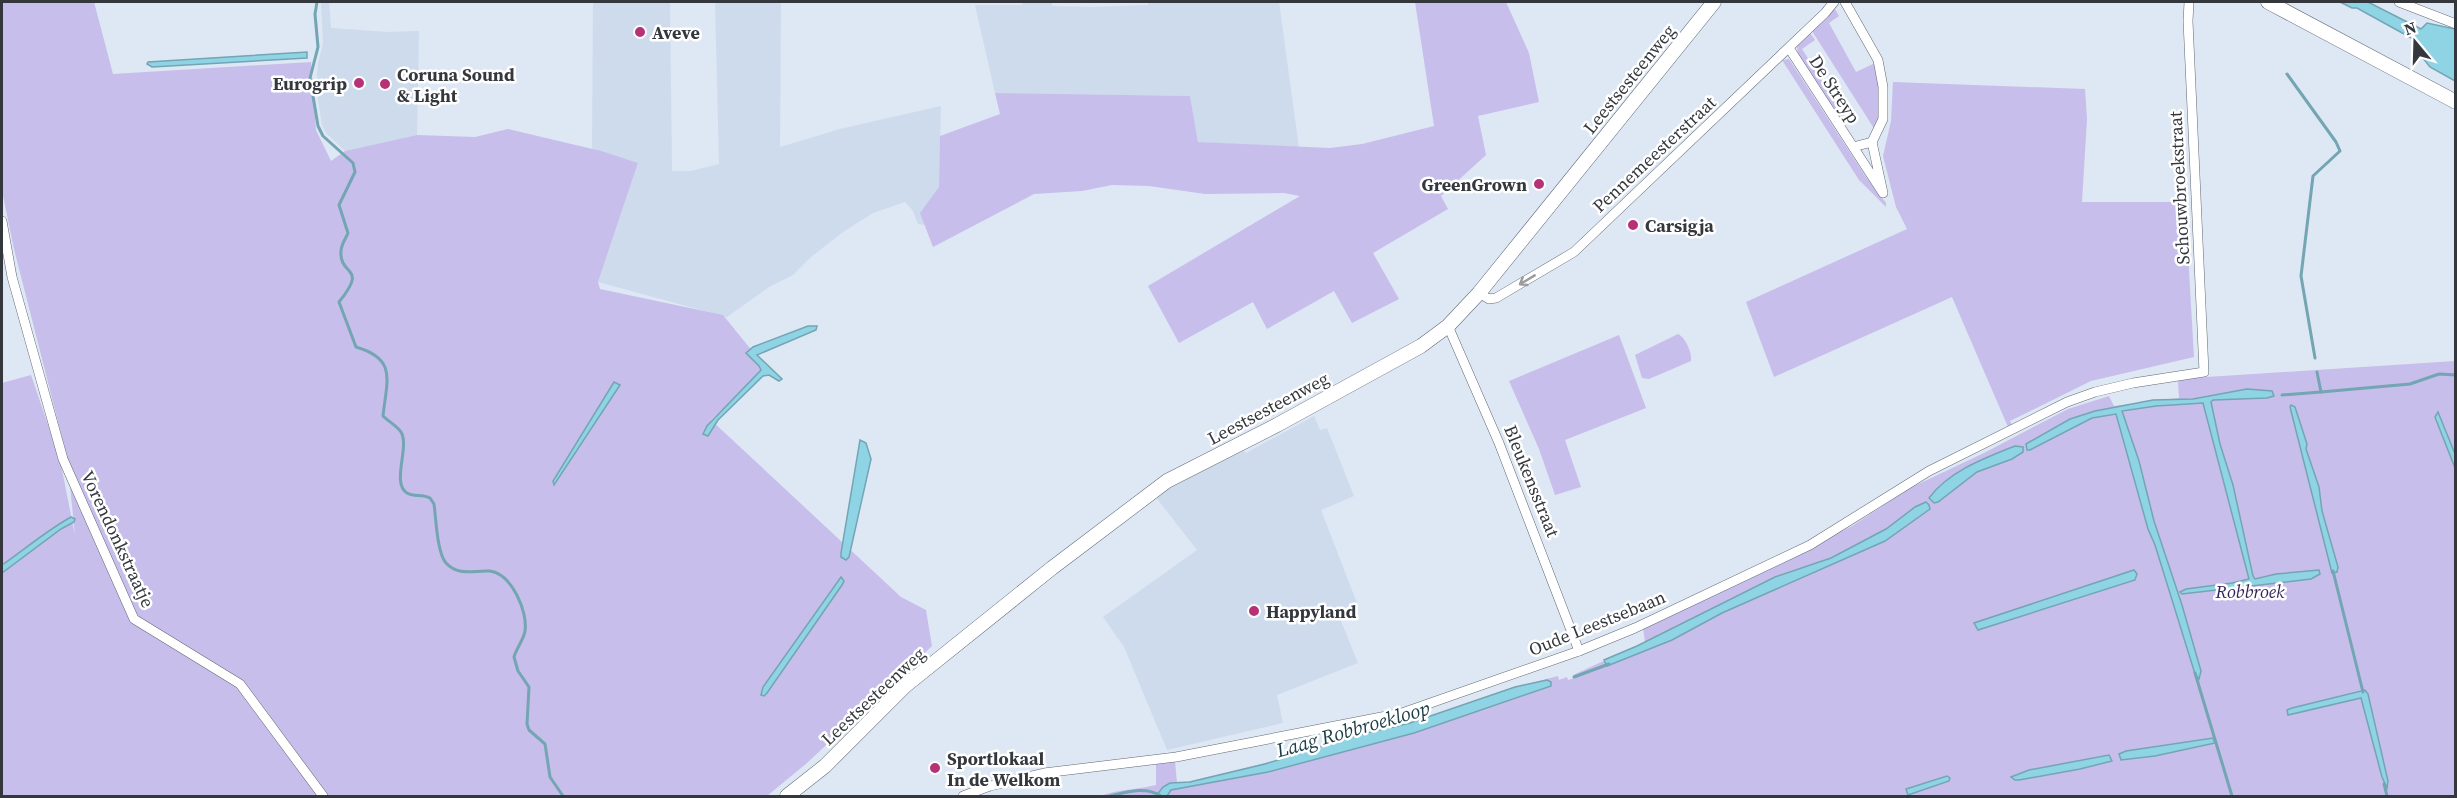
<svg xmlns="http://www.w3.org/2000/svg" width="2457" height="798" viewBox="0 0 2457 798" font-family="'Source Serif 4',serif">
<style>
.built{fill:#cddbed}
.green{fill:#c7beeb}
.water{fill:#8ed4e5;stroke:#73a5b3;stroke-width:1.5}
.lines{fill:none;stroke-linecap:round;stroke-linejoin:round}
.stream{stroke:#73a5b3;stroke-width:3}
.street-casing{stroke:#606973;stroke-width:10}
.secondary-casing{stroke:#606973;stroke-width:15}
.street{stroke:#fff;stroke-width:9}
.secondary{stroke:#fff;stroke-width:14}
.oneway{stroke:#9a9c9e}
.poi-dot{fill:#b63175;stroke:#fff;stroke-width:2}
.labels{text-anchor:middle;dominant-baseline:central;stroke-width:5;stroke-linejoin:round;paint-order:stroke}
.poi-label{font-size:18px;font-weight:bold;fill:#34383d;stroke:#fff;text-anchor:start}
.street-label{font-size:18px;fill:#34383d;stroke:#fff}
.park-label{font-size:18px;font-style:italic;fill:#321e5a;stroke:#fff}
.water-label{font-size:20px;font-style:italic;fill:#1b3d45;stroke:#fff}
</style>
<rect width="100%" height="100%" fill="#dee7f4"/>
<g class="built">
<polygon points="321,2 329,2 331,28 388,32 419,31 417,135 345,151 326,133 322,125 316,87 318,63 323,44"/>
<polygon points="593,2 670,2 672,171 691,171 719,164 715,2 781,2 780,147 840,129 941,106 938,220 925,225 918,224 913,211 905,202 873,213 843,232 811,257 793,275 769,287 727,317 598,282 638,163 592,149"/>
<polygon points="1023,2 1052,2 1052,6 1092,7 1148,5 1148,2 1279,2 1299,148 1198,142 1190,96 995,93 975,5 1022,5"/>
<polygon points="1314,416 1320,430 1327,428 1354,496 1321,510 1357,603 1337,611 1358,663 1277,695 1283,723 1167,750 1124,647 1103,617 1197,550 1155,496 1243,450 1246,453"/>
</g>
<g class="green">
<polygon points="2,2 94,2 113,74 311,62 316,130 331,161 345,151 417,135 475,137 508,129 601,151 638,163 598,282 600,289 723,315 766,368 711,420 901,597 926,610 932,646 807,763 767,796 2,796 2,383 31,375 60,460 75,535 67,457 14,249 2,191"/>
<polygon points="1415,2 1506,2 1529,53 1539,102 1478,116 1486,155 1441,196 1448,209 1373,253 1399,299 1352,323 1334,291 1267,329 1253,302 1179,343 1148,286 1300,196 1284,193 1205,194 1149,186 1112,185 1082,191 1034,194 933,247 920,213 939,187 940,136 1000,114 995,93 1190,96 1198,142 1330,148 1362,144 1434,126"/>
<path d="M 1835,9 L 1839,16 L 1829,23 L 1856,72 L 1875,63 C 1881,86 1883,108 1875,130 L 1812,31 Z"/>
<polygon points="1810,33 1815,40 1802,49 1844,115 1839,119 1798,54 1797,46"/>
<polygon points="1789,59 1866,177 1886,203 1886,207 1859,180 1782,60"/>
<polygon points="1893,82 2085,89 2087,119 2082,202 2185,202 2194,357 2091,381 2010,421 2012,425 2008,427 1952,297 1774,377 1746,302 1907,229 1896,207 1883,156 1891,121"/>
<path d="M 1678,334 C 1686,338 1692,353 1691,361 L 1649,379 L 1642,378 L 1635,355 Z"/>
<polygon points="1619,335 1646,408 1565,440 1581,487 1555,495 1539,449 1509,381"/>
<path d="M 2455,361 L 2455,796 L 1100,796 C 1118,789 1138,790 1156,785 L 1156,763 L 1175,761 L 1177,783 L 1182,783 L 1294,756 L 1355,735 L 1407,724 L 1515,687 L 1558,676 L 1559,680 L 1567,677 L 1568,680 L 1574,678 L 1573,675 L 1645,642 L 1643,628 L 1852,526 L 1910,488 L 1984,453 L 2068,409 L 2109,396 L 2114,406 L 2179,398 L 2178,381 L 2191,378 Z"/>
</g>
<g class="water">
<polygon points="2340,2 2368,2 2421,29 2427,23 2455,29 2455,81 2430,67 2414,47 2415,40 2357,8 2352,8"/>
<polygon points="307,52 307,58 152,67 147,64 148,62"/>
<polygon points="808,326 817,326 816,330 757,355 782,379 779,381 769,375 763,376 718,420 708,436 703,434 707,426 761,370 759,366 746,353 753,347"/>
<polygon points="614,382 620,385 554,485 553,481"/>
<polygon points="2247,389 2272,391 2274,396 2267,398 2213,400 2211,402 2220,444 2233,485 2253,576 2255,579 2276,574 2319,570 2320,574 2311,579 2182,594 2180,592 2186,589 2232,583 2249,579 2203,403 2156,406 2122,411 2139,461 2154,521 2182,605 2201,671 2199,679 2195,674 2155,545 2148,529 2116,414 2092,418 2030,450 2027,450 2026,444 2070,419 2095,411 2153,400 2193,399"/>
<polygon points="2291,405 2295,407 2307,444 2306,449 2319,487 2322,511 2338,567 2337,572 2332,573 2290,407"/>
<polygon points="2438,412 2455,454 2455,468 2435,417"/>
<polygon points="860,440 866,443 871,459 849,557 846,560 841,557 841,553"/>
<path d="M 2015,446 L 2023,447 L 2023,452 L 2012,459 L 1977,472 L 1938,502 L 1934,503 L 1929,498 C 1949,471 1985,458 2015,446 Z"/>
<polygon points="1926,502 1929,505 1930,509 1885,541 1722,613 1672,640 1607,666 1604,660 1637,646 1775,577 1831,558 1886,529 1915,507"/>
<path d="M 71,517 L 75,519 L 74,522 L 61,529 L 2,573 L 2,565 C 25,549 46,531 71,517 Z"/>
<polygon points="2134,570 2137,574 2135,580 1978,630 1974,623"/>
<polygon points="841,577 844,581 842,585 767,693 764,696 761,695 763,687"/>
<polygon points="1547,680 1551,682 1551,686 1414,733 1268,772 1171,790 1167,796 1156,796 1163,787 1170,783 1190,782 1265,764 1354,736 1410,723 1515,687"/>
<polygon points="2365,690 2368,694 2388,781 2387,788 2382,777 2361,698 2288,715 2287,710 2292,708"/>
<polygon points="2213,738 2215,743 2155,756 2121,760 2119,754 2126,751"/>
<polygon points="2109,755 2112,761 2080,769 2019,780 2015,780 2011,777 2029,770"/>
<polygon points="1947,776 1950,778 1949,781 1908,795 1906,789"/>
</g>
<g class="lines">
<g class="stream">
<path d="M 317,2 L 315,14 L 318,47 L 310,78 L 318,126 L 323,136 L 353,163 L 355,172 L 339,205 L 348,233 C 346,238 341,245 341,251 C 339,277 369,265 339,302 L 356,347 C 397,359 387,379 383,416 C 388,421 397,426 401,432 C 410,447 391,483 407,493 C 413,497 423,494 430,498 L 434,504 C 436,518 437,553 446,563 C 459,577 474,570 490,571 C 512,574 528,612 525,631 C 524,639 516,649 514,657 L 518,671 L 529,687 L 527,724 L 529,730 L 545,744 L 550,777 L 563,796"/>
<polyline points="2287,74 2336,142 2340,151 2313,176 2301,276 2315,358"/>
<polyline points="2317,372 2321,392 2410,384 2439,374 2456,375"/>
<polyline points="2282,395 2321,392"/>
<polyline points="2333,571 2363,692"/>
<polyline points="2195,673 2232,796"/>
<polyline points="1574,677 1609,664"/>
<polyline points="2384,784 2387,796"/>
<path d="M 1110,796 C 1127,792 1145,786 1161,796"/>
</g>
<g class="street-casing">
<g id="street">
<polyline points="1845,2 1878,60 1883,87 1883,119 1872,142"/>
<polyline points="2399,2 2456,24"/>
<polyline points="1789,48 1883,193 1872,142 1853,147"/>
<polyline points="2,221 12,277 63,459 134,619 240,684 323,796"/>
<polyline points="1479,293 1489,299 1496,298 1574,252 1825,13 1834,2"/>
<polyline points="1448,326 1499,443 1579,651"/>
<polyline points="963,796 990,786 1044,773 1176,757 1402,713 1579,651 1635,628 1810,545 1929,471 2067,402 2095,392 2133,383 2204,372 2188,21 2189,2"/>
</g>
</g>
<g class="secondary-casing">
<g id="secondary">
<polyline points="2268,2 2456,102"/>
<polyline points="787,796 825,766 905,686 1052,568 1167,481 1277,425 1421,346 1448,326 1479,293 1714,2"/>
</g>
</g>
<use href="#street" class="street"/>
<use href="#secondary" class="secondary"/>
</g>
<defs><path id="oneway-shaft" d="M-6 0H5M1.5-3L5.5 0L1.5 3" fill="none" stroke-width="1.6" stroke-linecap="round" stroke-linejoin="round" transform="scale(1.5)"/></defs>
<use class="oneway" href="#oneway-shaft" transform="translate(1527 280) rotate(149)"/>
<g class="poi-dot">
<circle cx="640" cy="32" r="6"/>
<circle cx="359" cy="83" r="6"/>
<circle cx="385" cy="84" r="6"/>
<circle cx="1539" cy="184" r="6"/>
<circle cx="1633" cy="225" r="6"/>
<circle cx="1254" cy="611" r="6"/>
<circle cx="935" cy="768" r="6"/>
</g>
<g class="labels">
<g class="poi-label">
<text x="652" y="32">Aveve</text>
<text x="397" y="74">Coruna Sound<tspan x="397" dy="21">&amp; Light</tspan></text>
<text x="347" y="83" text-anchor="end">Eurogrip</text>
<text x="1527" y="184" text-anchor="end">GreenGrown</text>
<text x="1645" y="225">Carsigja</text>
<text x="1266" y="611">Happyland</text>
<text x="947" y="758">Sportlokaal<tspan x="947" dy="21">In de Welkom</tspan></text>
</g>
<g class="street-label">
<text transform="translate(1629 79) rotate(-51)">Leestsesteenweg</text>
<text transform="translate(1835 89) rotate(57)">De Streyp</text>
<text transform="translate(1654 154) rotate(-43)">Pennemeesterstraat</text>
<text transform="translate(2179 188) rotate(-93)">Schouwbroekstraat</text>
<text transform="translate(1268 408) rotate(-28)">Leestsesteenweg</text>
<text transform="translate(1532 481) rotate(68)">Bleukensstraat</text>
<text transform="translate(118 539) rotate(65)">Vorendonkstraatje</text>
<text transform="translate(1597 623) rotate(-22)">Oude Leestsebaan</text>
<text transform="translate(873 696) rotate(-43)">Leestsesteenweg</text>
</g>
<g class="park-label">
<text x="2250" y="591">Robbroek</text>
</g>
<g class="water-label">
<text transform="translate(1353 729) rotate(-16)">Laag Robbroekloop</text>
</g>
</g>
<rect width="2457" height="798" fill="none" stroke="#34383d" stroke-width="6"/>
<g transform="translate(2415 42) rotate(341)" stroke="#ffffff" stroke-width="4.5" paint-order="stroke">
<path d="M0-4.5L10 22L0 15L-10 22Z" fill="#34383d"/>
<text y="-9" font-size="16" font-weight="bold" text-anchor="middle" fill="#34383d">N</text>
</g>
</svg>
